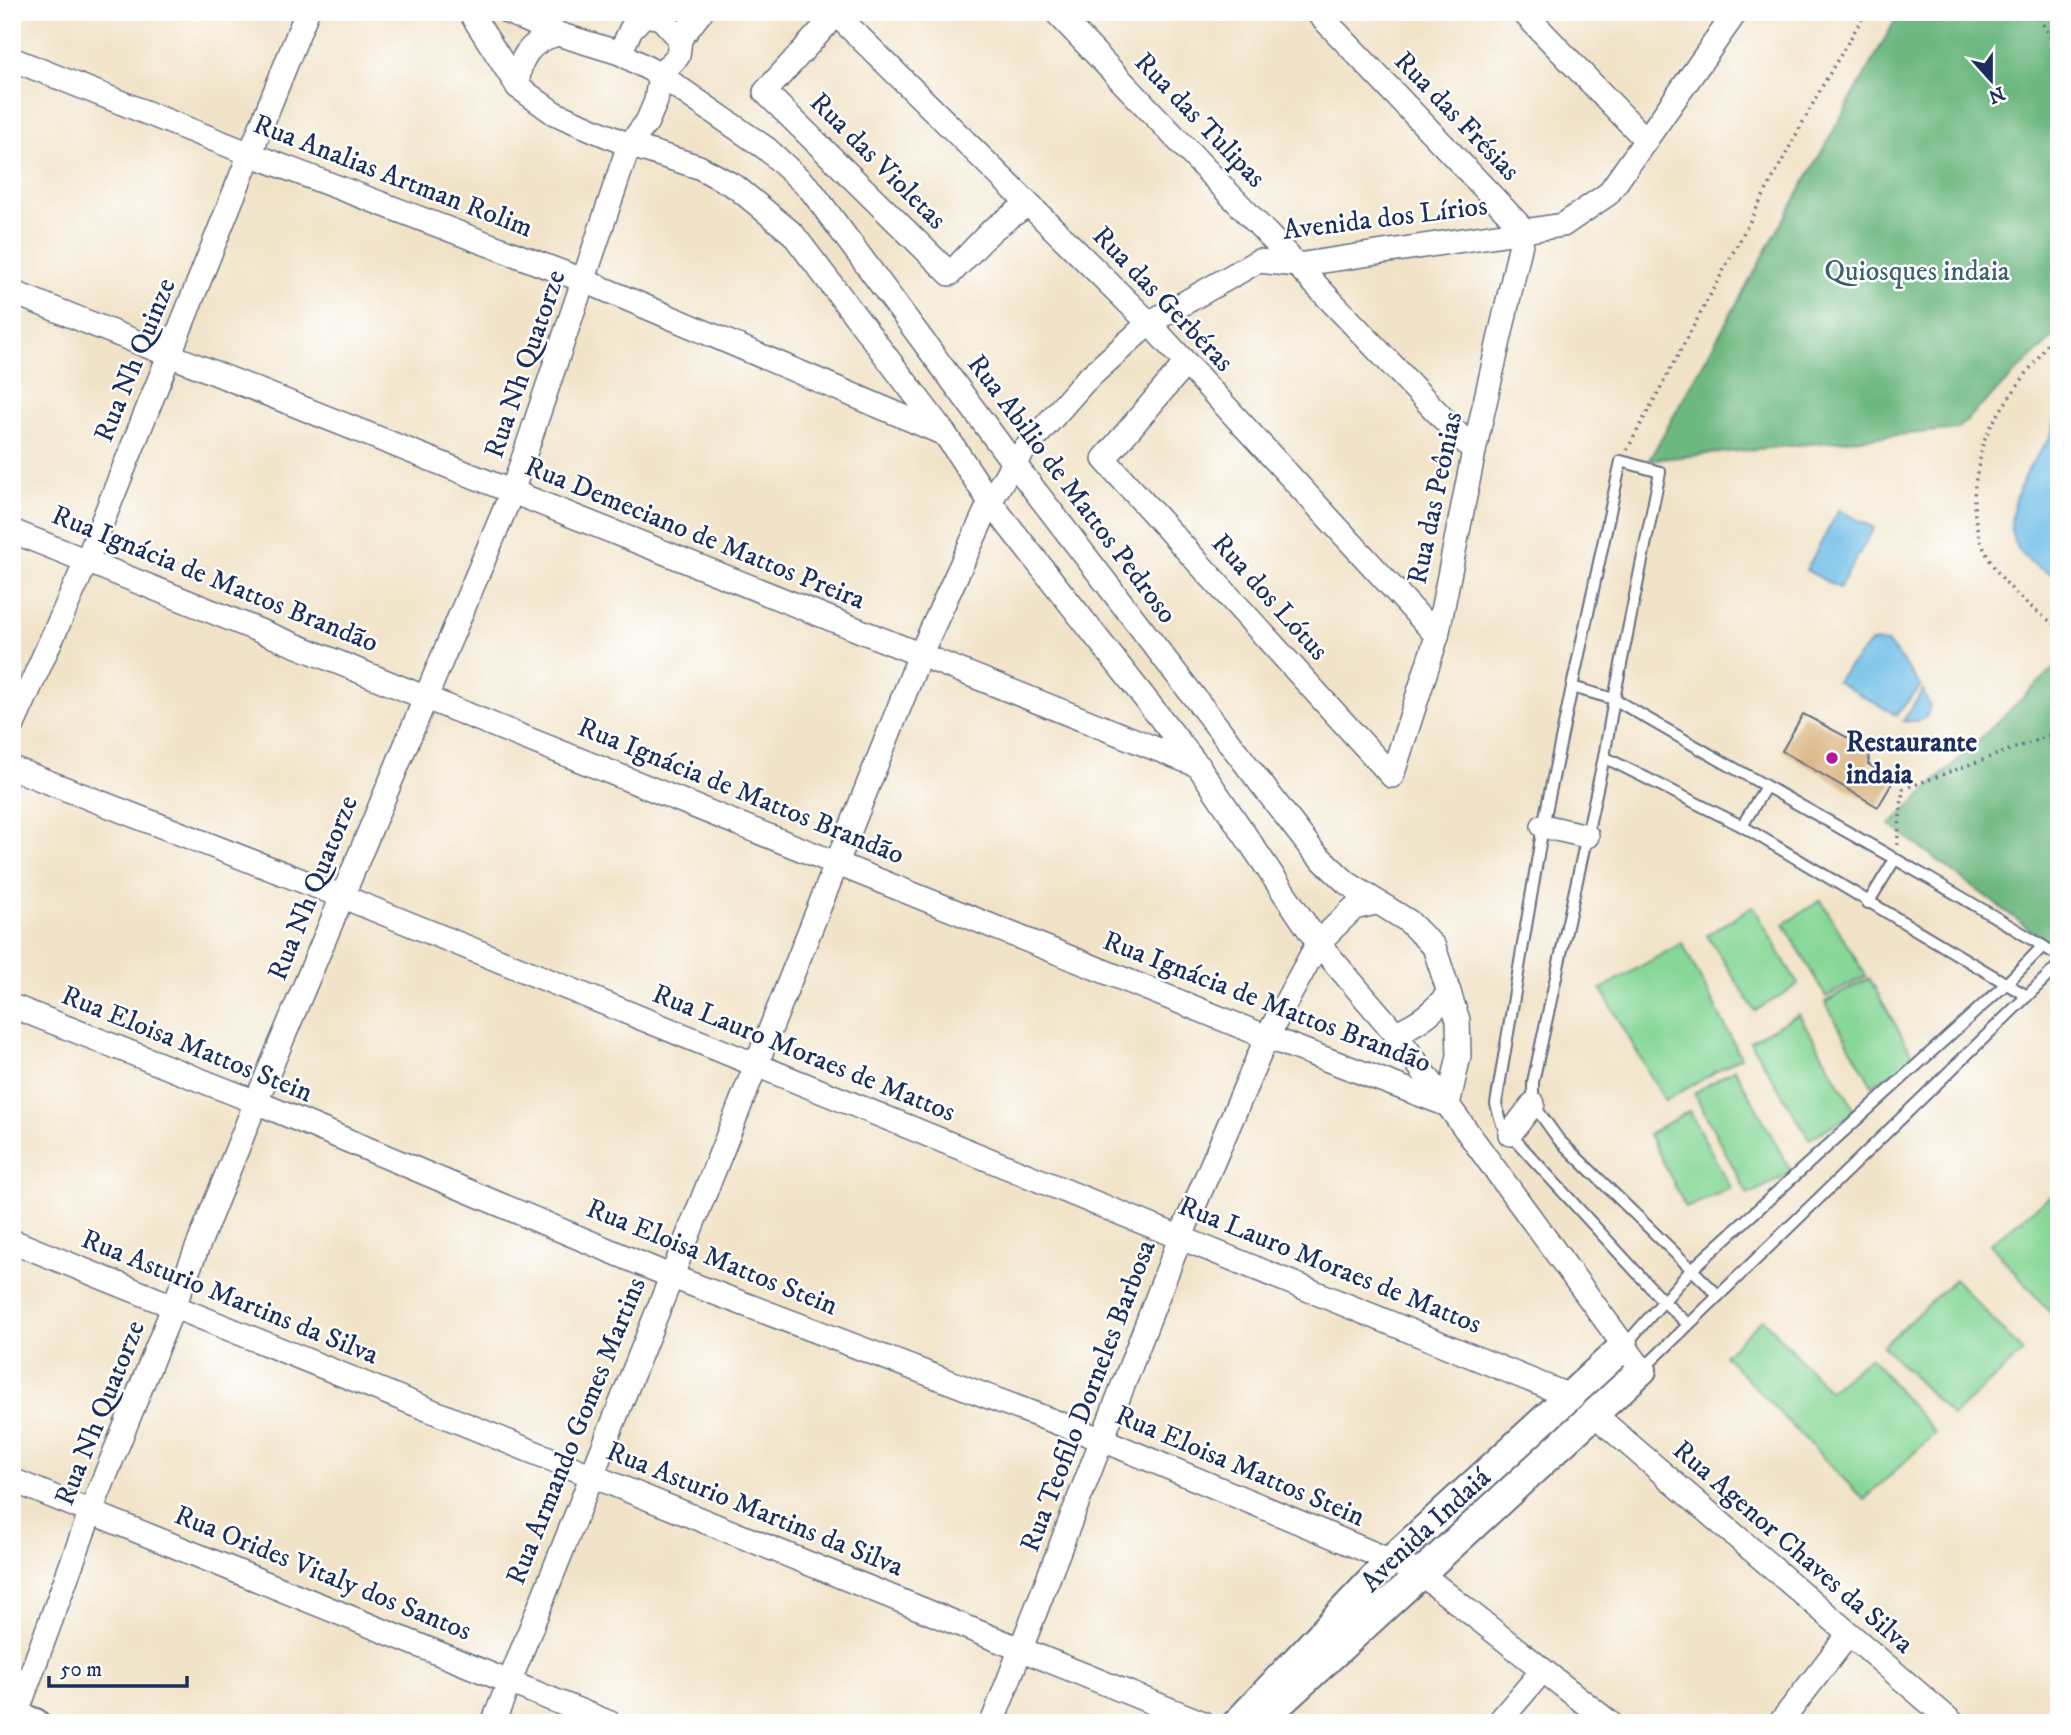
<svg xmlns="http://www.w3.org/2000/svg" width="2071" height="1735" viewBox="0 0 2071 1735" font-family="'IM FELL DW Pica',serif">
<style>
.green{fill:#87d797;stroke:#51837a;stroke-width:2}
.forest{fill:#6db880;stroke:#44746f;stroke-width:2}
.water{fill:#6abce6;stroke:#4276a2;stroke-width:2}
.building{fill:#dcb786}
.lines{fill:none;stroke-linecap:round;stroke-linejoin:round}
.service-casing{stroke:#666e83;stroke-width:14}
.minor-casing{stroke:#666e83;stroke-width:26}
.tertiary-casing{stroke:#666e83;stroke-width:32}
.path{stroke:#666e83;stroke-width:3.5;stroke-dasharray:2 5;stroke-linecap:butt}
.service{stroke:#fff;stroke-width:10}
.minor{stroke:#fff;stroke-width:23}
.tertiary{stroke:#fff;stroke-width:28}
.poi-dot{fill:#b5179e;stroke:#fff;stroke-width:2.5}
.labels{text-anchor:middle;dominant-baseline:central;stroke-width:5;stroke-linejoin:round;paint-order:stroke}
.street-label{font-size:28px;fill:#1b2f5e;stroke:#fff}
.park-label{font-size:28px;fill:#3b616f;stroke:#fff}
.poi-label{font-size:28px;font-weight:bold;fill:#1b2f5e;stroke:#fff;text-anchor:start}
</style>
<rect width="100%" height="100%" fill="#fff"/>
<filter id="ink" filterUnits="userSpaceOnUse"><feTurbulence type="fractalNoise" baseFrequency=".0143" numOctaves="2"/><feDisplacementMap in="SourceGraphic" scale="14" xChannelSelector="R" yChannelSelector="G"/><feConvolveMatrix kernelMatrix="1 2 1 2 8 2 1 2 1" color-interpolation-filters="sRGB"/></filter>
<filter id="wash" filterUnits="userSpaceOnUse"><feTurbulence type="fractalNoise" baseFrequency=".00686" numOctaves="4" result="noise"/><feDisplacementMap in="SourceGraphic" scale="28" xChannelSelector="R" yChannelSelector="G"/><feGaussianBlur stdDeviation="1.57" result="paint"/><feColorMatrix in="noise" values="0 0 0 0 0 0 0 0 0 0 0 0 0 0 0 0 0 1.4 0 .05"/><feComposite in="paint" operator="in"/></filter>
<g filter="url(#wash)">
<rect width="100%" height="100%" fill="#f1e3c7"/>
<g class="green">
<polygon points="1821,900 1866,976 1826,997 1784,924"/>
<polygon points="1753,906 1798,985 1755,1011 1707,935"/>
<polygon points="1682,943 1741,1057 1665,1101 1601,989"/>
<polygon points="1869,978 1916,1061 1872,1085 1825,1002"/>
<polygon points="1799,1014 1856,1112 1809,1139 1750,1041"/>
<polygon points="1735,1069 1792,1173 1748,1195 1694,1093"/>
<polygon points="1689,1111 1731,1188 1686,1208 1649,1134"/>
<polygon points="2059,1189 2059,1323 1990,1244"/>
<polygon points="1955,1279 2023,1352 1952,1416 1883,1346"/>
<polygon points="1763,1319 1829,1391 1870,1357 1935,1433 1864,1500 1724,1355"/>
</g>
<g class="forest">
<polygon points="1900,12 2059,12 2059,326 2052,338 1957,429 1649,460"/>
<polygon points="2059,663 2059,951 1890,825"/>
</g>
<g class="water">
<path d="M 2059,397 L 2059,577 C 2001,555 2003,522 2027,472 C 2034,457 2047,446 2053,430 C 2056,420 2057,408 2059,397 Z"/>
<polygon points="1839,510 1874,528 1839,588 1806,570"/>
<polygon points="1871,642 1888,643 1921,686 1896,715 1836,681"/>
<polygon points="1923,690 1930,707 1926,717 1918,721 1903,721"/>
</g>
<g id="blocks">
<polygon class="building" points="1803,714 1871,750 1868,764 1894,780 1878,807 1782,751"/>
</g>
</g>
<g filter="url(#ink)">
<use href="#blocks" fill-opacity="0" stroke="#666e83" stroke-width="2"/>
<g class="lines">
<g class="service-casing">
<g id="service">
<path d="M 1572,687 L 1621,461 L 1660,472 L 1614,699 C 1761,786 1913,865 2059,956"/>
<polyline points="1604,757 1742,826 2027,996"/>
<polyline points="1742,826 1765,788"/>
<polyline points="1868,903 1895,859"/>
<polyline points="1688,1324 1663,1301 1510,1134 1502,1124 1496,1104 1543,826 1572,687 1614,699 1604,757 1533,1082 1533,1104 1559,1140 1718,1295"/>
<polyline points="1625,1345 1691,1270 2006,984 2043,946"/>
<polyline points="1642,1370 2059,965"/>
</g>
</g>
<g class="minor-casing">
<g id="minor">
<polyline points="470,12 518,87 554,113 629,145 699,167 736,187 793,234 945,434 990,502 1199,767 1318,943 1395,1033 1642,1370"/>
<polyline points="508,12 558,34 620,53 660,75 767,149 811,190 1009,457 1313,851 1347,883 1408,921 1434,947 1458,1020 1459,1056 1448,1105"/>
<polyline points="838,12 765,92 950,274 992,230 1028,204"/>
<polyline points="1056,12 1474,451"/>
<polyline points="1523,12 1646,140"/>
<polyline points="836,14 1149,323 1437,636"/>
<polyline points="645,15 661,18 680,39"/>
<polyline points="620,53 631,29 647,12"/>
<polyline points="12,59 250,154 585,281 942,433"/>
<path d="M 518,87 C 517,59 530,41 558,34"/>
<polyline points="12,292 1199,766"/>
<polyline points="1186,363 1104,459 1392,776 1437,636 1474,451 1524,230 1317,12"/>
<polyline points="12,531 1267,1037 1448,1105"/>
<polyline points="12,727 87,560 307,12"/>
<polyline points="12,768 341,896 1572,1397"/>
<polyline points="1543,826 1587,836"/>
<polyline points="12,1006 256,1102 670,1276 1103,1440 1420,1573 1610,1723"/>
<path d="M 1395,1033 C 1418,1024 1435,1012 1449,992"/>
<polyline points="1510,1134 1533,1104"/>
<polyline points="12,1241 1203,1723"/>
<polyline points="1595,1415 1953,1723"/>
<polyline points="12,1480 610,1723"/>
<polyline points="13,1723 91,1511 256,1102 512,492 629,145 647,122 656,101 660,75 678,56 680,39 701,12"/>
<polyline points="493,1723 920,655 990,502 1013,463 1084,382 1149,323 1258,261 1297,265 1563,225 1608,194 1736,12"/>
<polyline points="992,1723 1181,1236 1267,1037 1318,943 1354,908 1375,903"/>
<polyline points="1498,1723 1543,1670"/>
<polyline points="1780,1723 1848,1635"/>
</g>
</g>
<g class="tertiary-casing">
<g id="tertiary">
<polyline points="12,1714 35,1723"/>
<polyline points="1264,1718 1642,1370"/>
<path id="s1" d="M 1237,1723 L 1390,1561 L 1624,1346"/>
</g>
</g>
<g class="path">
<polyline points="2036,12 2059,52"/>
<path d="M 2059,327 C 2038,361 2001,403 1985,438 C 1982,446 1981,455 1979,464 C 1960,538 1998,588 2059,627"/>
<polyline points="1627,450 1824,83 1866,12"/>
<polyline points="1897,845 1903,789 2059,732"/>
</g>
<use href="#service" class="service"/>
<use href="#minor" class="minor"/>
<use href="#tertiary" class="tertiary"/>
</g>
</g>
<circle class="poi-dot" cx="1832" cy="758" r="7"/>
<g class="labels">
<g class="street-label">
<text transform="translate(1457 116) rotate(46)">Rua das Frésias</text>
<text transform="translate(1200 120) rotate(46)">Rua das Tulipas</text>
<text transform="translate(878 161) rotate(45)">Rua das Violetas</text>
<text transform="translate(393 176) rotate(21)">Rua Analias Artman Rolim</text>
<text transform="translate(1385 218) rotate(-7)">Avenida dos Lírios</text>
<text transform="translate(1163 299) rotate(46)">Rua das Gerbéras</text>
<text transform="translate(135 360) rotate(-68)">Rua Nh Quinze</text>
<text transform="translate(525 364) rotate(-71)">Rua Nh Quatorze</text>
<text transform="translate(1072 489) rotate(53)">Rua Abilio de Mattos Pedroso</text>
<text transform="translate(1435 498) rotate(-78)">Rua das Peônias</text>
<text transform="translate(695 533) rotate(22)">Rua Demeciano de Mattos Preira</text>
<text transform="translate(215 579) rotate(22)">Rua Ignácia de Mattos Brandão</text>
<text transform="translate(1270 597) rotate(48)">Rua dos Lótus</text>
<text transform="translate(741 791) rotate(22)">Rua Ignácia de Mattos Brandão</text>
<text transform="translate(313 888) rotate(-68)">Rua Nh Quatorze</text>
<text transform="translate(1267 1002) rotate(21)">Rua Ignácia de Mattos Brandão</text>
<text transform="translate(187 1044) rotate(22)">Rua Eloisa Mattos Stein</text>
<text transform="translate(804 1053) rotate(22)">Rua Lauro Moraes de Mattos</text>
<text transform="translate(712 1257) rotate(22)">Rua Eloisa Mattos Stein</text>
<text transform="translate(1330 1265) rotate(22)">Rua Lauro Moraes de Mattos</text>
<text transform="translate(230 1297) rotate(22)">Rua Asturio Martins da Silva</text>
<text transform="translate(1088 1396) rotate(-69)">Rua Teofilo Dorneles Barbosa</text>
<text transform="translate(100 1413) rotate(-68)">Rua Nh Quatorze</text>
<text transform="translate(576 1431) rotate(-68)">Rua Armando Gomes Martins</text>
<text transform="translate(1240 1466) rotate(23)">Rua Eloisa Mattos Stein</text>
<text transform="translate(755 1509) rotate(22)">Rua Asturio Martins da Silva</text>
<text stroke="none"><textPath href="#s1" startOffset="270">Avenida Indaiá</textPath></text>
<text transform="translate(1793 1547) rotate(41)">Rua Agenor Chaves da Silva</text>
<text transform="translate(323 1573) rotate(22)">Rua Orides Vitaly dos Santos</text>
</g>
<g class="park-label">
<text x="1917" y="271">Quiosques indaia</text>
</g>
<g class="poi-label">
<text x="1846" y="742">Restaurante<tspan x="1846" dy="32">indaia</tspan></text>
</g>
</g>
<rect width="2071" height="1735" fill="none" stroke="#fff" stroke-width="42"/>
<g transform="translate(1991 80) rotate(159)" stroke="#ffffff" stroke-width="5" paint-order="stroke">
<path d="M0-5L12 26L0 18L-12 26Z" fill="#1b2f5e"/>
<text y="-10" font-size="19" font-weight="bold" text-anchor="middle" fill="#1b2f5e">N</text>
</g>
<path d="M49 1676v10h138v-10" fill="none" stroke="#1b2f5e" stroke-width="3.5"/>
<text x="60" y="1676" font-size="21" fill="#1b2f5e" stroke="#ffffff" stroke-width="5" paint-order="stroke">50 m</text>
</svg>
